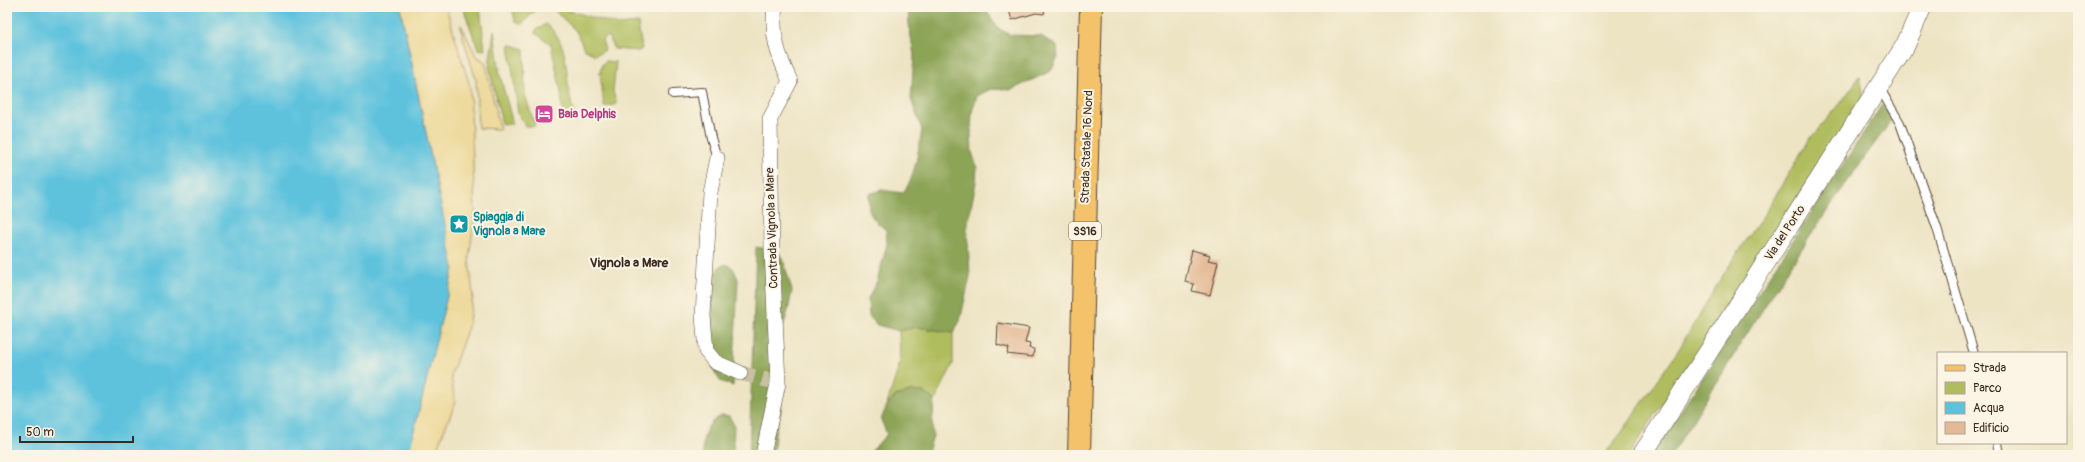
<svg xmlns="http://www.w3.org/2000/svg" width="2085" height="462" viewBox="0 0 2085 462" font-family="Pangolin,sans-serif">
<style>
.green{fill:#b0bd5f;stroke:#76743e}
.forest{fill:#8ca456;stroke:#64673a}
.sand{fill:#eeda9e;stroke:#94825e}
.water{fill:#5fc2dd;stroke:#4d767e}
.building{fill:#e4b996}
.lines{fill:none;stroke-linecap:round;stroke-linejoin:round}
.minor-tunnel{stroke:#c9bfa3;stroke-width:15;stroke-dasharray:15 8;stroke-linecap:butt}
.service-casing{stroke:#564637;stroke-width:10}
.minor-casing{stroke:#564637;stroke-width:16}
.tertiary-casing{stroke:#564637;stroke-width:20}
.primary-casing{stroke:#564637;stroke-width:24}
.service{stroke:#fff;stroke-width:8}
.minor{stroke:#fff;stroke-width:15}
.tertiary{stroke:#fff;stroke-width:19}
.primary{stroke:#f3c26a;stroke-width:22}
.labels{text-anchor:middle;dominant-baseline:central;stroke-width:4;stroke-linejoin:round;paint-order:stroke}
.shield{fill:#fcf5e5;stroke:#75675a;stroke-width:1}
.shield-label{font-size:11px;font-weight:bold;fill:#3b2a1e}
.hotel-label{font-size:12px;font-weight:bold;fill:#b23c85;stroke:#fcf5e5;text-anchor:start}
.street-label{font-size:12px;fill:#3b2a1e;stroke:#fcf5e5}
.culture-label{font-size:12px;font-weight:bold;fill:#0d838f;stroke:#fcf5e5;text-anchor:start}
.neighbourhood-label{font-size:13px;font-weight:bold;fill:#3b2a1e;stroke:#fcf5e5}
</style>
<rect width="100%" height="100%" fill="#fcf5e5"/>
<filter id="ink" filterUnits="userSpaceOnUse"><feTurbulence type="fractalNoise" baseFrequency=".025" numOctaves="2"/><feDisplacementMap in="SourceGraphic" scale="8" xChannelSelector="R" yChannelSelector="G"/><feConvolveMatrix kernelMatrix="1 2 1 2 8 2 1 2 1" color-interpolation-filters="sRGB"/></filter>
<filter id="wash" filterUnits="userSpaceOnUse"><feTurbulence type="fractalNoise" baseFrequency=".012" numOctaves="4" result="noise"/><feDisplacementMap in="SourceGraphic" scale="16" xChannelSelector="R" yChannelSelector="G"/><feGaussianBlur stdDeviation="0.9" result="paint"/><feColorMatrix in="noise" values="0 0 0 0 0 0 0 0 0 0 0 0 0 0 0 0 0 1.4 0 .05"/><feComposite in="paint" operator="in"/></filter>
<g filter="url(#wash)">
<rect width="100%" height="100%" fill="#ede4c4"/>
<g class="green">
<polygon points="463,7 480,7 485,50 478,49"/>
<polygon points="512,7 539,7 521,25 515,21"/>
<polygon points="557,7 619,25 638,23 642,49 638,51 614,49 608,36 602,40 605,50 595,55 584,49 576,31 554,10"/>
<path d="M 546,24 C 568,41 565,65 569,90 C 570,100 573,110 576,120 L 563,121 L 561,92 L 551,44 L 535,33 L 536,30 Z"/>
<polygon points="494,30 500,75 513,124 502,124 489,67"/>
<polygon points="509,44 524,49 525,95 535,126 525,126 518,113"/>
<polygon points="606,61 616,62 613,92 617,104 604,107 600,73 602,64"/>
<polygon points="1860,76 1864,98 1629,455 1604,455 1625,428 1679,349 1723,275 1767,210 1808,141 1840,104"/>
<polygon points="917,327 953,333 953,364 935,401 924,392 896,395 886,407 900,363 899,331"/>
</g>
<g class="forest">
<path d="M 908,7 L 984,7 L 997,27 L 1010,35 L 1041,36 L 1057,46 L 1058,57 L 1051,71 L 1011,90 L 991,89 L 977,96 L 972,112 L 971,134 L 972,152 L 977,167 L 976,182 L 967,228 L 970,276 L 960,321 L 953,333 L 917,327 L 899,331 L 877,325 L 869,316 L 868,299 L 877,281 L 887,245 L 886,230 C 871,218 867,213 869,194 L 881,190 L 903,193 L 910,182 L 916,163 L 922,130 L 911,99 L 914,56 L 909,24 Z"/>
<path d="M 1882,105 L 1895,116 C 1813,224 1744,340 1671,455 L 1652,455 Z"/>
<polygon points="756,247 777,251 783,259 792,291 788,311 781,332 781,411 776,428 773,455 749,455"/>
<polygon points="726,264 733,268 738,279 733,386 720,381 713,369 711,285 719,267"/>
<path d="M 913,391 L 924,392 L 935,401 L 932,422 L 933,436 L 927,455 L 868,455 L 887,434 L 881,420 C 889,399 892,396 913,391 Z"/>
<path d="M 721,415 L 729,416 L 734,425 L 733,455 L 703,455 C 702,436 705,425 721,415 Z"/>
</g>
<g class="sand">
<polygon points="400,7 446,7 470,87 475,212 469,259 473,295 468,327 451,375 455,404 434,455 408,455 451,279 442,213"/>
<polygon points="461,25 476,56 485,62 500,129 478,128 476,80 462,34"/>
</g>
<polygon class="water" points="7,7 400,7 454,268 408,455 7,455"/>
<g id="blocks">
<g class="building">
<polygon points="1008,7 1045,7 1044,14 1036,13 1012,20"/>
<polygon points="1192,250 1210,255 1208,260 1218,262 1210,295 1192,291 1194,284 1185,282"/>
<polygon points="998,323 1029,328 1025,343 1030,344 1029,348 1034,349 1033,357 1007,354 1009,348 997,345"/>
</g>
</g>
</g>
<g filter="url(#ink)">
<use href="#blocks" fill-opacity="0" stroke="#564637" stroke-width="1"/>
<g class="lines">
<polyline class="minor-tunnel" points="740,373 778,383"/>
<g class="service-casing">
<g id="service">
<polyline points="1879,87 1900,123 1937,228 1974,353"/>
<polyline points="673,94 702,92 711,138 717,158"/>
<polyline points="1997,443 1999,455"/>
</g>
</g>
<g class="minor-casing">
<g id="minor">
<polyline points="717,158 710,192 703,316 706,351 715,362 740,373"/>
<path d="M 763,455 L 778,383 L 772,250 L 770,119 L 790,81 C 778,55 771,36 775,7"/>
</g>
</g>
<g class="tertiary-casing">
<polyline id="tertiary" points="1642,455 1905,46 1922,7"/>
</g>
<g class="primary-casing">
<polyline id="primary" points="1079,455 1091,7"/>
</g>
<use href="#service" class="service"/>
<use href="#minor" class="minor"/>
<use href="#tertiary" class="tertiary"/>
<use href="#primary" class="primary"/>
</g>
</g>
<defs>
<g id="hotel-square" transform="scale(1)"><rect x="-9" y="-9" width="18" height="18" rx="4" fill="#d1479c" stroke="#fcf5e5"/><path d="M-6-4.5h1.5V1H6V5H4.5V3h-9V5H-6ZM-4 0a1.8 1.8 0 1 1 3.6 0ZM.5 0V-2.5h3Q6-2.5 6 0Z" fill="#fff"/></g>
<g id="sight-square" transform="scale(1)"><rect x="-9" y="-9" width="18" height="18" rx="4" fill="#0f9aa8" stroke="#fcf5e5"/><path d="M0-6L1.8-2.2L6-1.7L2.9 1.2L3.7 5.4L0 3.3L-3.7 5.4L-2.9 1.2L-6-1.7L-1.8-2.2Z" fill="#fff"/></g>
</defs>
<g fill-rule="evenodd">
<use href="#hotel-square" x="544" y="114"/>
<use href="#sight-square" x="459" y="224"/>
</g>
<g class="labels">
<rect class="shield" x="1069" y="222" width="32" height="18" rx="3"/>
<g class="shield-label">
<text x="1085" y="231">SS16</text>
</g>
<g class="hotel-label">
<text x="558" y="114">Baia Delphis</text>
</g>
<g class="street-label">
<text transform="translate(1087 147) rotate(-88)">Strada Statale 16 Nord</text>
<text transform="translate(772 228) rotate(-92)">Contrada Vignola a Mare</text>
<text transform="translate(1785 233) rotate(-57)">Via del Porto</text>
</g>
<g class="culture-label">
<text x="473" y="217">Spiaggia di<tspan x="473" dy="14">Vignola a Mare</tspan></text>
</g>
<g class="neighbourhood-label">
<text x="629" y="263">Vignola a Mare</text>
</g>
</g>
<rect width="2085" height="462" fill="none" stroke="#fcf5e5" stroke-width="24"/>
<rect x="1937" y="352" width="130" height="92" fill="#fcf5e5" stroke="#afa495"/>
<rect x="1945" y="365" width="20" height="6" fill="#f3c26a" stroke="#afa495"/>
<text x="1973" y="372" font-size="12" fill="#3b2a1e">Strada</text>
<rect x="1945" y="382" width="20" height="12" fill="#b0bd5f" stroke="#afa495"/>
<text x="1973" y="392" font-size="12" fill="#3b2a1e">Parco</text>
<rect x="1945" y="402" width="20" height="12" fill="#5fc2dd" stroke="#afa495"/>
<text x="1973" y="412" font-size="12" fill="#3b2a1e">Acqua</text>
<rect x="1945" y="422" width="20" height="12" fill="#e4b996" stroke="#afa495"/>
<text x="1973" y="432" font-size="12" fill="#3b2a1e">Edificio</text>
<path d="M20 436v6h113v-6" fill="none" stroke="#3b2a1e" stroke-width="2"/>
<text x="26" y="436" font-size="12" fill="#3b2a1e" stroke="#fcf5e5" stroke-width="3" paint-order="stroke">50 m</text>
</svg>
